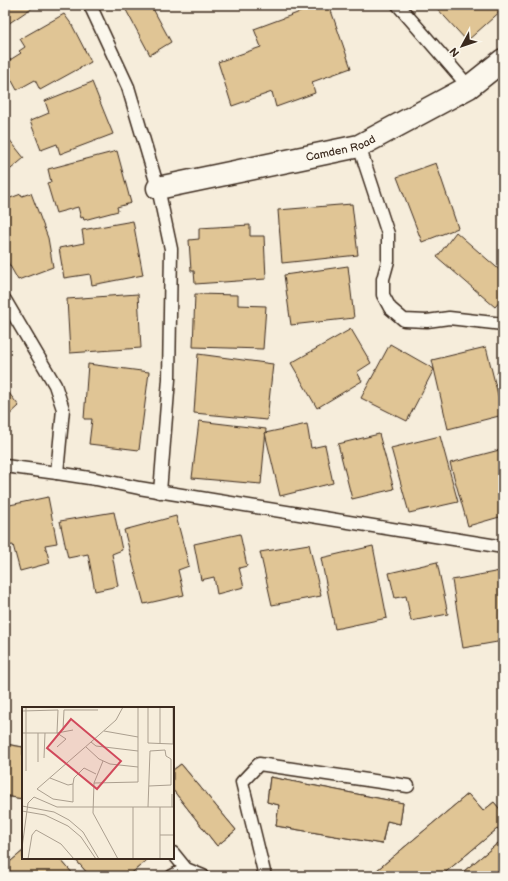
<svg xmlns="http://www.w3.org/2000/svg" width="508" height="881" viewBox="0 0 508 881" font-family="'Balsamiq Sans',sans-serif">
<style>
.building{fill:#e0c595;stroke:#3b2a1e}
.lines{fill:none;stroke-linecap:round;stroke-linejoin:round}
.service-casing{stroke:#3b2a1e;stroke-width:15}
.minor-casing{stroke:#3b2a1e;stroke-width:25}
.service{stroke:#fbf7ec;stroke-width:12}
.minor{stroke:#fbf7ec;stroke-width:22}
.labels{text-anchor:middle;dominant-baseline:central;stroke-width:3;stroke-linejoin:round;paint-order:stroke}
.street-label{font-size:11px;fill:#3b2a1e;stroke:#fbf7ec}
.inset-road{fill:none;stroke:#ab9f8f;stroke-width:1}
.view{fill:#d1495b;fill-opacity:0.15;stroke:#d1495b;stroke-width:2}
.inset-edge{fill:none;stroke:#3b2a1e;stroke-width:2}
</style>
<rect width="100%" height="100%" fill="#f6eddb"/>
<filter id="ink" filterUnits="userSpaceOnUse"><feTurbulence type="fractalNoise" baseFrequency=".025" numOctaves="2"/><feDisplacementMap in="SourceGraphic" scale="8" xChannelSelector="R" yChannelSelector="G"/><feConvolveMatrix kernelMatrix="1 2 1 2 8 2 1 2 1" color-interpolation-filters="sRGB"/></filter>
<g filter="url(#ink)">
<g class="building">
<polygon points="5,5 36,5 5,26"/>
<polygon points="135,5 151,5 171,42 150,55 126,10"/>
<polygon points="319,5 329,5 351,68 312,82 315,93 276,107 272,92 232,106 218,62 261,47 254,29"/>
<polygon points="434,5 503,5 503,9 467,41"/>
<polygon points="64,14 72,25 91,62 40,90 35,80 17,90 5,68 5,63 21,53 19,51 25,47 20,39"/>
<polygon points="92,82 113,134 60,154 57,144 41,150 30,121 49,113 45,101"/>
<polygon points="5,134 24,158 5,174"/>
<polygon points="117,151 131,203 117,207 118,211 84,220 83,217 81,218 78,207 56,213 47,183 51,182 48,169"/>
<polygon points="436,163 458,228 422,242 397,177"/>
<polygon points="31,193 48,238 53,267 18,280 5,257 5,200 21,194 22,196"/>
<polygon points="352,204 358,255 282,263 278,210"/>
<polygon points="133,221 143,275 92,285 90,274 64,278 59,248 84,243 82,230"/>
<polygon points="250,225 250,236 264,236 266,279 195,284 194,271 191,271 189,240 199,239 199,228"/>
<polygon points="456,232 503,273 503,298 495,307 437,257"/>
<polygon points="348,266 354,318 291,325 284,275"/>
<polygon points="138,294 141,348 70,353 67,299"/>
<polygon points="195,294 238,295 238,305 266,306 263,349 193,347"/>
<polygon points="351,329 371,363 357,372 362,381 317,408 291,363"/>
<polygon points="390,344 434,369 407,421 361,398"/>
<polygon points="486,347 503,415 448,429 432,360"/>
<polygon points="198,354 273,364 267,420 194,413"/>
<polygon points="88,364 149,372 139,450 89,444 92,419 84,419"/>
<polygon points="503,370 503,390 497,373"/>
<polygon points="5,388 19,406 5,419"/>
<polygon points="199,421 266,429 261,484 192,478"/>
<polygon points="307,424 311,448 325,445 333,483 280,496 265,433"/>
<polygon points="379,434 394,489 352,499 338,444"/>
<polygon points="440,436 458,502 409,513 391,448"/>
<polygon points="503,449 503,516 468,526 450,463"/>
<polygon points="48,497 57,543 45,545 50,563 20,571 13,545 5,546 5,506"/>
<polygon points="114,512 122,550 112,554 118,586 95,591 88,554 68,558 60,521"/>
<polygon points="176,516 189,566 178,570 184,595 144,604 124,530"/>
<polygon points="240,534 247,566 239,568 244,587 217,594 214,577 201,580 194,544"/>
<polygon points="309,544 321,596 272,605 260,552"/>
<polygon points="373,546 387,618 335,629 321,558"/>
<polygon points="437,562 448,614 411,621 406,596 395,598 389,573"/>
<polygon points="500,571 503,588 503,641 463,648 452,580"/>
<polygon points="5,744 23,747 23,799 5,796"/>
<polygon points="5,744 23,747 23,799 5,796"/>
<polygon points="181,764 236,830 217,846 173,790 173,770"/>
<polygon points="181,764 236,830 217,846 173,790 173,770"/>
<polygon points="270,777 403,803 400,824 387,821 382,844 276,826 279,805 267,802"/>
<polygon points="270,777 403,803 400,824 387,821 382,844 276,826 279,805 267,802"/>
<polygon points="468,794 483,811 494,802 503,813 503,824 441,876 370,876"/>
<polygon points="468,794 483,811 494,802 503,813 503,824 441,876 370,876"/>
<polygon points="503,839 503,876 458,876"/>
<polygon points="503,839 503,876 458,876"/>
<polygon points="23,851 23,858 59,858 75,876 5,876 5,866"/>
<polygon points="23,851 23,858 59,858 75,876 5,876 5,866"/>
<polygon points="74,858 145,858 147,860 128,876 90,876"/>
<polygon points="74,858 145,858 147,860 128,876 90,876"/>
</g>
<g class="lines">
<g class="service-casing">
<g id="service">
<polyline points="90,5 128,87 158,188 171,249 169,379 160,492"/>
<polyline points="398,5 469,87"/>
<polyline points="359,146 388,234 388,261 383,279 383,295 390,308 404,320 427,321 449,318 503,324"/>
<polyline points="5,300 55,385 63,409 57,473 96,479 139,488 503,547"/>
<polyline points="5,466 57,473"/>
<polyline points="173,853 186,869 203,876"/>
<polyline points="172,876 186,869"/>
<polyline points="265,876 242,782 259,764 408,786"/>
</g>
</g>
<g class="minor-casing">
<g id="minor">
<path id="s1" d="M 158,188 L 359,146 L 469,87 L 503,60"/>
</g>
</g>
<use href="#service" class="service"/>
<use href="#minor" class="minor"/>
</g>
</g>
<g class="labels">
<g class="street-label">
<text stroke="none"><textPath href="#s1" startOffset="187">Camden Road</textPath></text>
</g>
</g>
<g transform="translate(22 707)">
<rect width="152" height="152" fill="#f6eddb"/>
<path class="inset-road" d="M 126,0 L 126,36M 138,0 L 138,37M 151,0 L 151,37M 0,4 L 36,3 L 35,26M 41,23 L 42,3 L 76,3M 82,24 L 116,30M 0,26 L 35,26 L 44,32 L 35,40M 35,26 L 51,23M 69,35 L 94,13 L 101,0M 126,36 L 151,37M 64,40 L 77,52 L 88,57 L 116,60M 22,51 L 23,26M 81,54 L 72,76 L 71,106 L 96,152M 16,55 L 16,26M 4,64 L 4,0M 28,71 L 46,78 L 51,77 L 52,71 L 62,61 L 74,67M 72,76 L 116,75 L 116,0M 51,77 L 51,95 L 31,92 L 15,82 L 69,35 L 74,39 L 116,44M 150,87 L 150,100M 0,99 L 32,105 L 47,113 L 61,125 L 77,152M 111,100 L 111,152M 126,100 L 128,44 L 143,43 L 144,49 L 149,52 L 149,78 L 127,79M 138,100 L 138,152M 0,104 L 23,108 L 46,119 L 59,130 L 74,152M 138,128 L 152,128M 0,141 L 6,96 L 12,90 L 35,100 L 152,100M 6,152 L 10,128 L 14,123 L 39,137 L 52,152"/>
<path class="view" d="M 49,12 L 99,54 L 75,82 L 25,41 Z"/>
<rect width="152" height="152" class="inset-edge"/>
</g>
<rect width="508" height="881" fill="none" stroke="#fbf7ec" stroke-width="20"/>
<rect x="10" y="10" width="488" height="861" fill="none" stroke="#3b2a1e" stroke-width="1.5" filter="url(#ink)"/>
<g transform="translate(462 46) rotate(230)" stroke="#fbf7ec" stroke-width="3" paint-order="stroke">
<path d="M0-3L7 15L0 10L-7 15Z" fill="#3b2a1e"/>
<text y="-6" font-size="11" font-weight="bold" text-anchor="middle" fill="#3b2a1e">N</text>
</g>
</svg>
